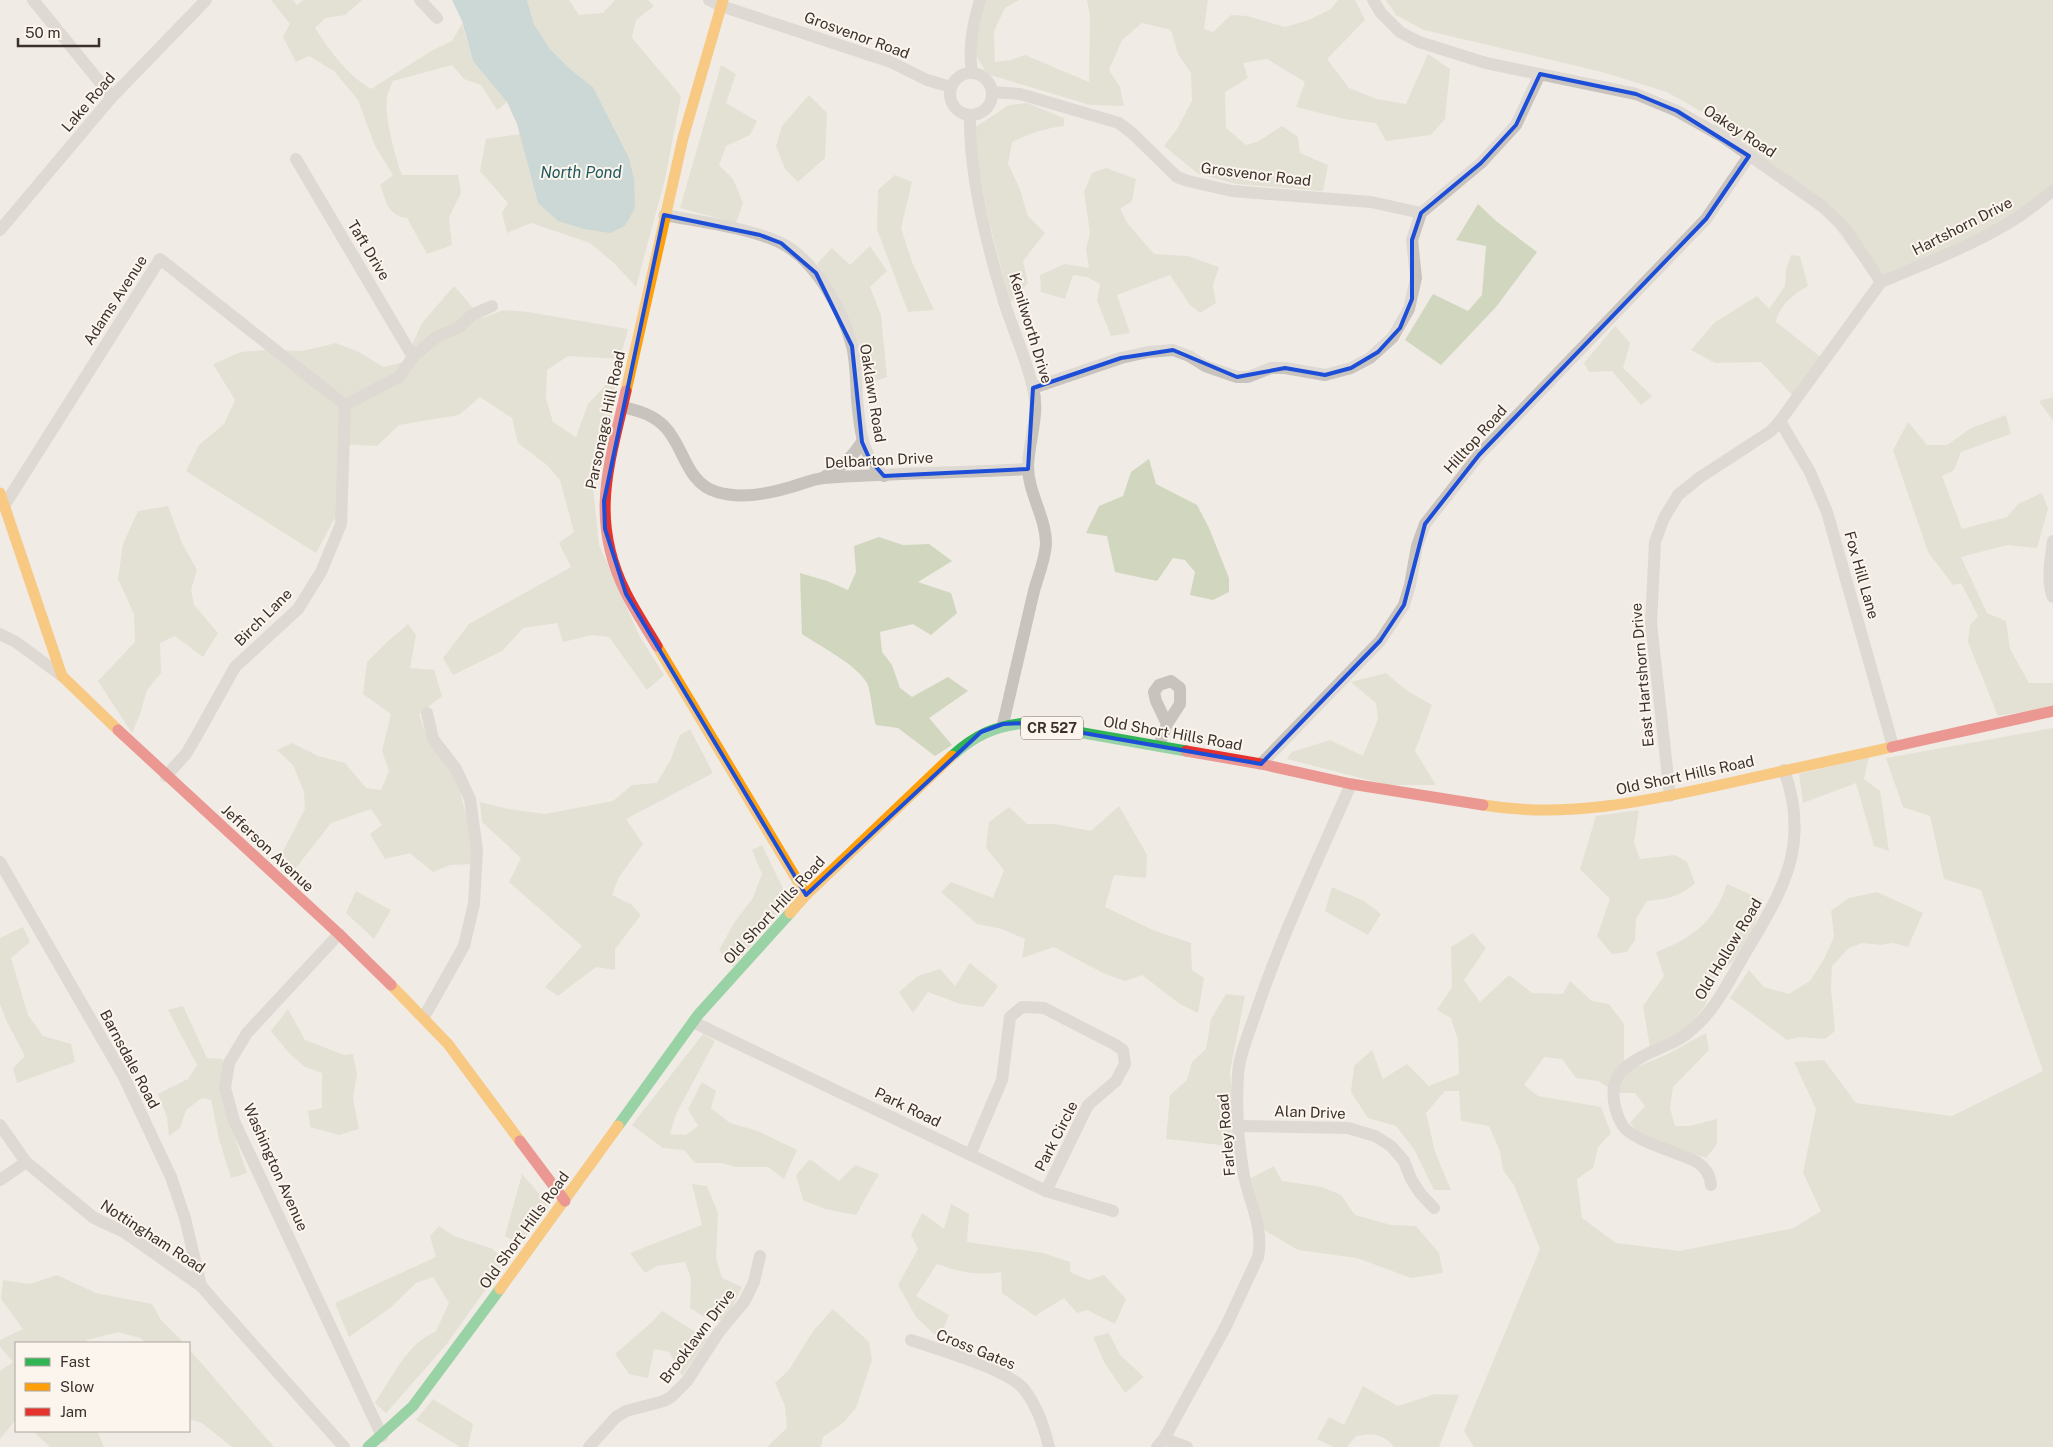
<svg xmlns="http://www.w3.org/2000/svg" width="2053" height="1447" viewBox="0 0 2053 1447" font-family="'Public Sans',sans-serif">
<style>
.green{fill:#d1d6bf}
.water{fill:#a1c2c1}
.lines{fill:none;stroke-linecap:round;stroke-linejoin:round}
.street{stroke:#c9c3be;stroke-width:12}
.fast{stroke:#30b455;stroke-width:11}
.slow{stroke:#ff9f0a;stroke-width:11}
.jam{stroke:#e5322d;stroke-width:11}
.marked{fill:none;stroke:#1d4ed8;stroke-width:4;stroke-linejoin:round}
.labels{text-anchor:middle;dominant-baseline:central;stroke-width:4;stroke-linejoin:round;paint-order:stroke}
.shield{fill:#fbf5ee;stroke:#756b66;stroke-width:1}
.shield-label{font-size:14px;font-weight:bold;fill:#3b302b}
.street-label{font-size:15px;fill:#3b302b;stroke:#fbf5ee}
.water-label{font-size:16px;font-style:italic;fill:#1f5a5e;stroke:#fbf5ee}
</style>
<rect width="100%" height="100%" fill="#f0ebe5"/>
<g class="green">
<path d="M 271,0 L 293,0 L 297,5 L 304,0 L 362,0 L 345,15 L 325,18 L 315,28 C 331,52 345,73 371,89 L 433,50 L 452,41 L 462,24 L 473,61 L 507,102 L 497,110 L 481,85 L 464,79 L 452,65 L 393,81 C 391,86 388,92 387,97 C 384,116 395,156 402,175 L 458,175 L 461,193 L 449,217 L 452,245 L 427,254 L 407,218 C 388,216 386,201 380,185 L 393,175 L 375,146 L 358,100 L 334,71 L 309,56 L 296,62 L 283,37 L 290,24 Z"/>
<polygon points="527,0 569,0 579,15 603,13 615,0 648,0 654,6 636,20 632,38 681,96 665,179 636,287 614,263 590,243 531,223 507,233 502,213 508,203 480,171 486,139 520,134 538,203 629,158 593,87 569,68 550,49 534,24"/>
<polygon points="985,0 1019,0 1005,8 994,31 995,62 1011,60 1025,55 1089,82 1090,17 1087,0 1208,0 1204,29 1213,32 1231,15 1247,16 1285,27 1309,20 1331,9 1338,0 1355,0 1365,20 1327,59 1349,88 1377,99 1406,104 1428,54 1450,69 1445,119 1431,135 1386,141 1376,123 1344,119 1296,107 1305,82 1267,59 1243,63 1248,78 1225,92 1226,128 1246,145 1259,141 1282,126 1298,137 1300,153 1328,165 1323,191 1236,184 1197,173 1164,146 1177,129 1192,101 1191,73 1178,54 1171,30 1142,23 1122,40 1109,70 1120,87 1124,106 1090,105 987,74 974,52"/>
<polygon points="1386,0 2053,0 2053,186 1983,239 1874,280 1829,219 1723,137 1709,116 1667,92 1602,72 1424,30 1396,15"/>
<polygon points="721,65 736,74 726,103 757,121 750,135 726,146 719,165 733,179 743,203 736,223 680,208"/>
<polygon points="809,95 827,113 825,158 798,182 785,169 776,146 782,126"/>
<path d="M 1027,103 L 1064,118 L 1064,126 C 1045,128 1029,134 1012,142 L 1008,164 L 1019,187 L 1028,216 L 1045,233 L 1023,261 L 1028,283 L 1010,303 L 989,221 L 971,130 L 1009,105 Z"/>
<polygon points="1106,168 1136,179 1132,201 1120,209 1128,224 1154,254 1188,256 1219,267 1213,285 1216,303 1200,313 1190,305 1170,275 1117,295 1130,333 1111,336 1097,300 1100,284 1087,277 1073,275 1065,299 1041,292 1040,275 1065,264 1089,268 1086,249 1090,233 1084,192 1092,173"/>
<polygon points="895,175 912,182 901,228 912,262 934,310 908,312 877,229 878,190"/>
<polygon points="1478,204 1496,221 1537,252 1496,307 1441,365 1405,340 1433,294 1468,311 1482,295 1486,246 1456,240"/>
<polygon points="870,246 887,271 870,287 881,315 887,377 864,385 855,341 837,295 817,264 832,248 850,265"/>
<path d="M 1791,255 L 1800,256 L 1808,286 C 1794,294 1779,305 1776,322 L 1822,358 L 1792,395 L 1761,362 L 1715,363 L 1691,350 L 1714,323 L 1757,296 L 1769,309 L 1785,286 L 1786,270 Z"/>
<polygon points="454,286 482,318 504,310 528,312 628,329 620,359 568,356 547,370 546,399 553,422 576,437 588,404 616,374 611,427 593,488 599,545 640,637 664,675 647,690 609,637 592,635 563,642 557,623 523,628 502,651 453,675 443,658 469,624 571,567 559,543 574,532 560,480 547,465 518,443 512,418 480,397 459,415 399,425 377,446 339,444 336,516 316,553 186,471 199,445 224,424 235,400 213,364 241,352 265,350 302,351 336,343 359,352 383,367 404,362 422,323"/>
<polygon points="1615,326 1630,343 1623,368 1652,396 1641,405 1612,371 1589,372 1584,363"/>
<polygon points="2053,397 2053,421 2039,401"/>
<polygon points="2006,415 2011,434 1961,452 1954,470 1942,476 1962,529 2007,517 2018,504 2042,493 2048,509 2037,548 2007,545 1961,557 1987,613 2006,621 2010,649 2029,683 2053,683 2053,706 1998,716 1968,642 1970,625 1978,616 1961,583 1953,585 1928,552 1893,450 1908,422 1927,445 1947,445 1971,428"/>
<polygon points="1149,459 1156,484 1197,505 1209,528 1229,578 1229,592 1213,600 1190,595 1195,572 1185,560 1173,558 1157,581 1115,572 1107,536 1086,533 1099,506 1123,496 1131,472"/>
<polygon points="168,506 182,543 197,570 191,589 194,605 218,633 203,657 175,636 160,643 161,673 147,690 140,714 132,733 98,681 135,642 134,614 118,579 123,544 138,511"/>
<path d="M 879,537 L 903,545 L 929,544 L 952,561 L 918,582 L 951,593 L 957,613 L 931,635 L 913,624 L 880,632 L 882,652 L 892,665 L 900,688 L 912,697 L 948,677 L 968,691 L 929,718 L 952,745 L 935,756 L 898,728 L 876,725 C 872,713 871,691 867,683 C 856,664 821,647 802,634 L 800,573 L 827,581 L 848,590 L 856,572 L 854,546 Z"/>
<polygon points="408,624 416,635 410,668 434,670 442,696 419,714 426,735 455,772 468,823 474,864 450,865 433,872 410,853 385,859 370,834 382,825 371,809 331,823 292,873 279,859 305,809 304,792 293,765 277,750 292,743 318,756 345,763 366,788 381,790 389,771 382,751 391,714 363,694 367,662 387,642"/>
<polygon points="1386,673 1406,690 1432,705 1415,751 1436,785 1388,785 1287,759 1292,752 1330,740 1363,756 1378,719 1376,703 1351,682"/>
<polygon points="2053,728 2053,1447 1474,1447 1464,1431 1540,1249 1514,1185 1503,1170 1500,1151 1489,1126 1461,1121 1459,1091 1445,1091 1426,1113 1435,1152 1451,1190 1434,1190 1414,1149 1396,1126 1368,1118 1351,1092 1354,1066 1372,1050 1383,1079 1407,1064 1429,1086 1459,1074 1458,1040 1451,1018 1437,1010 1452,987 1451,947 1473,933 1486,948 1464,980 1480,1002 1509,975 1532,993 1563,994 1570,981 1592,1001 1609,1004 1624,1024 1624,1059 1634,1068 1666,1055 1706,1033 1709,1050 1673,1087 1670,1108 1675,1126 1690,1126 1717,1119 1717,1144 1706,1158 1642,1136 1630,1123 1645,1106 1635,1093 1618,1093 1598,1081 1576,1078 1562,1059 1544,1057 1524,1085 1538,1096 1601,1107 1611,1133 1598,1147 1593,1168 1577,1179 1582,1218 1616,1243 1680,1251 1794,1228 1821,1211 1803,1173 1816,1109 1794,1062 1824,1060 1856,1103 1952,1116 2043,1071 2013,986 1981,890 1944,879 1930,816 1903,807 1886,758"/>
<polygon points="690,729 713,773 626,819 643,844 619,877 612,895 632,905 641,915 615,949 615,970 596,967 558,996 545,987 582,946 509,882 521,858 482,822 480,802 508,809 545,814 613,801 632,785 657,783 670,761 680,735"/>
<polygon points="1869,757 1864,779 1880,791 1889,851 1874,846 1856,783 1803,803 1799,774"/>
<polygon points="1119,806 1147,855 1146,878 1114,875 1105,907 1153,930 1191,943 1192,970 1204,978 1198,1013 1180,1004 1142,975 1125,981 1103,973 1054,947 1022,958 1025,939 1002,929 977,924 941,892 951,882 993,898 1004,870 986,848 989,822 1009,807 1027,824 1055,824 1091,831"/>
<path d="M 1639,810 L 1634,842 L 1640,859 L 1675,855 L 1687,862 L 1695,883 C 1679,897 1668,899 1647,901 L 1636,919 L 1635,940 L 1627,952 L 1612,954 L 1597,936 L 1610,899 L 1580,869 L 1596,816 Z"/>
<polygon points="762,845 786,895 776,916 733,967 719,950 734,923 753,898 762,874 752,850"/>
<path d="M 1727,884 L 1763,900 L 1753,929 L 1733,961 L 1714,979 L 1705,1006 L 1682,1034 L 1650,1048 L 1643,1006 L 1664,976 L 1656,952 C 1693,938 1715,921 1727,884 Z"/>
<polygon points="1332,887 1364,901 1381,914 1368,935 1325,911"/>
<polygon points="356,891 391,910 374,939 346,913"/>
<polygon points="1877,892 1923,913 1908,947 1893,943 1881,945 1862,943 1849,948 1832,966 1831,988 1835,1031 1825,1039 1800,1037 1787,1040 1730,998 1749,970 1764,987 1789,994 1810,981 1824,959 1834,937 1831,911 1849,898"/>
<polygon points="23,927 30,942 11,958 28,1015 43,1036 71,1044 75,1062 17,1083 13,1068 25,1056 7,1022 0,1004 0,938"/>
<polygon points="970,963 998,986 983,1007 960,1004 928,992 913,1013 899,992 918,976 940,969 955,986"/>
<polygon points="1226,994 1245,996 1230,1071 1233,1114 1230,1146 1166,1139 1170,1095 1187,1080 1192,1062 1206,1049 1211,1019"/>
<polygon points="183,1006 207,1058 223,1059 222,1100 247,1173 231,1178 219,1139 211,1100 202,1098 186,1110 180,1128 169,1136 167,1117 158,1094 188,1079 197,1065 168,1010"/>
<polygon points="288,1009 305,1040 344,1055 353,1054 357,1074 353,1099 359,1129 339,1135 310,1127 308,1111 322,1108 322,1073 305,1067 290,1054 271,1031"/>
<polygon points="703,1034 715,1041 676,1114 670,1134 686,1135 698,1126 688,1109 702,1082 716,1091 711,1108 730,1123 758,1131 797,1150 784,1179 768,1167 735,1167 722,1163 695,1163 684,1150 663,1148 632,1125"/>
<polygon points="810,1159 839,1181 855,1165 879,1174 856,1215 825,1209 803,1200 796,1175"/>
<polygon points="1274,1166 1282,1181 1322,1187 1341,1195 1355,1215 1391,1225 1416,1226 1439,1253 1443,1273 1411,1278 1357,1258 1298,1250 1264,1230 1251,1178"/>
<polygon points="522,1174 549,1205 520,1244 505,1236"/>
<polygon points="692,1184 707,1186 718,1213 716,1258 722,1278 742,1287 728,1316 714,1323 690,1308 691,1278 685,1262 657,1266 645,1273 630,1253 702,1225"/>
<path d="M 951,1204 L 969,1214 L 967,1242 L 1043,1253 L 1070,1262 L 1070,1272 L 1089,1280 L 1104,1275 L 1126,1299 L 1115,1324 L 1087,1310 L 1077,1313 L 1064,1298 L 1035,1316 L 1002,1293 L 1001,1272 C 976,1276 960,1272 937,1264 L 916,1296 L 949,1315 L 939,1339 L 916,1317 L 898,1285 L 918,1249 L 911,1235 L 922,1213 L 944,1229 Z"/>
<path d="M 439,1226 L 454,1236 L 493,1249 L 505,1262 L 446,1345 L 386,1413 L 375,1403 C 392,1377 407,1344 436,1331 L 449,1303 L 433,1277 L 416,1283 L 390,1308 L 349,1337 L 335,1303 L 436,1257 L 430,1236 Z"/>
<polygon points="57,1275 96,1293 152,1304 161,1320 184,1343 147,1343 140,1338 118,1332 87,1340 86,1343 16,1343 16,1423 14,1422 0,1439 0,1371 13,1362 0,1347 0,1340 23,1329 1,1299 3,1280 30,1284"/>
<polygon points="833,1309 869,1342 872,1360 856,1408 844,1422 823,1437 821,1447 767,1447 787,1428 785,1406 775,1383 788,1371 814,1330"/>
<polygon points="662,1311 707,1339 682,1376 669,1352 654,1349 648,1378 629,1374 615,1354 652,1322"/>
<polygon points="1109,1333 1120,1355 1144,1377 1125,1393 1104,1362 1093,1337"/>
<polygon points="189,1349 274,1447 232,1447 202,1423 189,1419"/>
<path d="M 1363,1386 L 1398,1406 L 1435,1394 L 1459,1395 L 1439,1447 L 1394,1447 C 1383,1433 1372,1433 1356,1436 L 1347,1447 L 1334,1447 L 1317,1439 L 1329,1417 L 1344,1425 Z"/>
<polygon points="433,1399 473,1424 468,1447 460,1447 416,1420"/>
<polygon points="33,1431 97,1431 104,1447 50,1447"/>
</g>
<polygon class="water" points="452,0 527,0 534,24 550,49 569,68 593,87 629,158 634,179 635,208 625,226 610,233 584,229 558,221 538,203 517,124 507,102 473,61 462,21"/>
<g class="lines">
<g class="street">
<polyline points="33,0 112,97"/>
<polyline points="420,0 437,18"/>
<polyline points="709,0 721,6 891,62 927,80 951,87"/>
<polyline points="1373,0 1381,13 1400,32 1419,42 1486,63 1636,94 1677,111 1723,137 1822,206 1845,228 1881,282"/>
<circle cx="971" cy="94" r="21"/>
<path d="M 972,73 C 968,48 973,24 980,0"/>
<polyline points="992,92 1020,94 1119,123 1133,134 1177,177 1188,181 1232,191 1371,202 1421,213"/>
<path d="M 970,116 C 969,174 986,242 1003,298 C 1012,328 1026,357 1033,388 C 1040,413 1029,440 1028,466 C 1028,493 1046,517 1046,544 C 1045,561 1037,578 1033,595 C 1023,638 1013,681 1003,724"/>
<polyline points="296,159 413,357"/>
<path d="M 664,215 C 701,222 745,227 779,242 C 815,259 842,309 852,346 C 856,363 856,382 857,399 C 860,429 861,455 884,476"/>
<polyline points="0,230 112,97 206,0"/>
<path d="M 1881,282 C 1940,257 2005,234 2053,190"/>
<polyline points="1033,388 1121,358 1148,352 1173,350 1189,356 1205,366 1237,377 1248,377 1271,368 1285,368 1325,375 1351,368 1370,358 1393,337 1409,309 1416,278 1412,240 1421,213 1481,163 1516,125 1540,74"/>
<polyline points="345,405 399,377 413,357 435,338 459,327 472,315 492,306"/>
<path d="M 623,407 C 639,411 652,414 664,426 C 684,445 686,484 717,492 C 740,499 768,494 791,487 C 802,484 813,479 824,478 C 892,473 960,473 1028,469"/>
<polyline points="1780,421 1810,472 1827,512 1893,746"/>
<path d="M 824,477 C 841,468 852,458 862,442"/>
<polyline points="4,506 160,259 345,405"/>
<path d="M 2053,541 C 2051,558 2046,581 2053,597"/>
<polyline points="0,634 16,642 62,676"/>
<polyline points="1159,746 1167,724 1180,704 1180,688 1171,681 1159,685 1154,692 1156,701 1167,724"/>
<polyline points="1261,764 1380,641 1404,605 1410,585 1417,546 1425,524 1479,455 1706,219 1749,156"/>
<polyline points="166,776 186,754 196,737 235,667 298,609 321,572 341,524 345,405"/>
<polyline points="1670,796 1651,623 1655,542 1664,518 1678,495 1699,478 1771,431 1780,421 1881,282"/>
<polyline points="0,862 124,1077 171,1177 185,1218 201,1286"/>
<polyline points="339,934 247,1033 229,1063 225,1088 234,1121 382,1436"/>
<polyline points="424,1017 464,946 474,904 477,850 470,799 456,769 433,739 427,713"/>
<polyline points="693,1022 1046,1191 1113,1211"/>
<polyline points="0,1125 26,1162 94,1218 124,1232 201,1286 344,1447"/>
<polyline points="1238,1126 1348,1128 1375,1136 1391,1146 1404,1161 1411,1179 1420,1193 1434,1208"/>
<polyline points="970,1155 1002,1080 1010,1017 1022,1007 1044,1008 1114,1044 1123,1050 1125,1064 1116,1081 1088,1105 1046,1191"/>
<polyline points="0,1180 26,1162"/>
<path d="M 1711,1185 C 1710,1174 1705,1168 1697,1162 C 1680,1153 1633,1141 1623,1126 C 1615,1114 1609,1089 1618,1076 C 1632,1057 1659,1050 1679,1039 C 1685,1036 1691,1030 1697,1025 C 1717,1006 1729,981 1743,957 C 1781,893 1812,847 1784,770"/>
<path d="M 911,1340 C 939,1350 1004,1368 1023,1388 C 1037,1405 1044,1426 1049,1447"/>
<polyline points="1164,1439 1187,1447"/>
<polyline points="589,1447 616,1417 626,1411 664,1401 671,1397 687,1381 719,1332 744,1302 754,1282 760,1256"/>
<path d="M 1157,1447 L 1164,1439 L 1226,1326 L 1258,1257 C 1264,1229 1250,1203 1244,1176 C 1238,1143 1236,1107 1238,1074 C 1239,1055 1250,1030 1256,1012 C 1282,934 1318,860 1351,784"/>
</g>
<g class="fast">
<path d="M 952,756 C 975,735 995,726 1026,723 L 1186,751"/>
<polyline points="618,1126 698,1015 790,913"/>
<polyline points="368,1447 413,1406 500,1289"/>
</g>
<g class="slow">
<polyline points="626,391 683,138 723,0"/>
<polyline points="0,493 62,676 118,730"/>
<polyline points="657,646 806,895"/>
<path d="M 1483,805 C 1566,819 1648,801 1729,783 C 1783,771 1838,759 1892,747"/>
<polyline points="790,913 806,895 952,756"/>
<polyline points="391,985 448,1044 520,1141"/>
<polyline points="500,1289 618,1126"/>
</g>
<g class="jam">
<path d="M 626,391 C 609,466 589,519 626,593 C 635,611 647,629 657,646"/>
<polyline points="118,730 339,934 391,985"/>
<polyline points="1892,747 2053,711"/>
<polyline points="1186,751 1261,764 1351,784 1483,805"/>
<polyline points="520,1141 565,1201"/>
</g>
</g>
<path d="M0 0H2053V1447H0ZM 1540,74 L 1636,94 L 1677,111 L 1749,156 L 1706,219 L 1479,455 L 1425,524 L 1404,605 L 1380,641 L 1261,764 L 1026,723 L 1003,724 L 981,732 L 806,895 L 626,594 L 605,529 L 604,501 L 664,215 L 760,235 L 781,243 L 816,273 L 852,346 L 862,442 L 870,460 L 884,476 L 1028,469 L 1033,388 L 1121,358 L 1173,350 L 1237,377 L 1285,368 L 1325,375 L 1351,368 L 1378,352 L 1400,328 L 1412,299 L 1412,240 L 1421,213 L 1481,163 L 1516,125 Z" fill="#f0ebe5" fill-opacity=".55" fill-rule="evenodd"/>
<path class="marked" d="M 1540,74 L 1636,94 L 1677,111 L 1749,156 L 1706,219 L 1479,455 L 1425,524 L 1404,605 L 1380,641 L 1261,764 L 1026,723 L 1003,724 L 981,732 L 806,895 L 626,594 L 605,529 L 604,501 L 664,215 L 760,235 L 781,243 L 816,273 L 852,346 L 862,442 L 870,460 L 884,476 L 1028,469 L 1033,388 L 1121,358 L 1173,350 L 1237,377 L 1285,368 L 1325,375 L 1351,368 L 1378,352 L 1400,328 L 1412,299 L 1412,240 L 1421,213 L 1481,163 L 1516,125 Z"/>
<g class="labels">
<rect class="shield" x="1021" y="716.5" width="62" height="23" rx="4"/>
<g class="shield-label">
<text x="1052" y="728">CR 527</text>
</g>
<g class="street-label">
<text transform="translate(857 35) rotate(20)">Grosvenor Road</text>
<text transform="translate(88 102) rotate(-49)">Lake Road</text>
<text transform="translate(1740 131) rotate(33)">Oakey Road</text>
<text transform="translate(1256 174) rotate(7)">Grosvenor Road</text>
<text transform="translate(1962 226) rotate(-27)">Hartshorn Drive</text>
<text transform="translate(369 250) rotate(59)">Taft Drive</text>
<text transform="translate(115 300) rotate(-57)">Adams Avenue</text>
<text transform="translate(1031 328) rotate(73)">Kenilworth Drive</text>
<text transform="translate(873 393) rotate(81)">Oaklawn Road</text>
<text transform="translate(605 420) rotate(-78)">Parsonage Hill Road</text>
<text transform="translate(1475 439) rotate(-48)">Hilltop Road</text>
<text transform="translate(879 460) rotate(-3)">Delbarton Drive</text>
<text transform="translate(1862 575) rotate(74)">Fox Hill Lane</text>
<text transform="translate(263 617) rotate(-45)">Birch Lane</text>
<text transform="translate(1642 675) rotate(-95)">East Hartshorn Drive</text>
<text transform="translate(1173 733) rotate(10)">Old Short Hills Road</text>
<text transform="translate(1685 775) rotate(-12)">Old Short Hills Road</text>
<text transform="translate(268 848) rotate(43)">Jefferson Avenue</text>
<text transform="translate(774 910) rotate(-47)">Old Short Hills Road</text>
<text transform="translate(1728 949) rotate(-59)">Old Hollow Road</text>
<text transform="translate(130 1059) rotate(62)">Barnsdale Road</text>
<text transform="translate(908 1107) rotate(26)">Park Road</text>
<text transform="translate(1310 1112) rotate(2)">Alan Drive</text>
<text transform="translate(1226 1135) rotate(-95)">Farley Road</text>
<text transform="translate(1056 1136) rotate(-63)">Park Circle</text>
<text transform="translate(276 1167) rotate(66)">Washington Avenue</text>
<text transform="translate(524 1230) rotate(-54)">Old Short Hills Road</text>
<text transform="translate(153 1236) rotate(33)">Nottingham Road</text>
<text transform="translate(697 1336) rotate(-53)">Brooklawn Drive</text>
<text transform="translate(976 1349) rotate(22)">Cross Gates</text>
</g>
<g class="water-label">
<text x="581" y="172">North Pond</text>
</g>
</g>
<rect x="15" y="1342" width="175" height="90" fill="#fbf5ee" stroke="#aea6a0"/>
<rect x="25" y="1358" width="25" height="8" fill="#30b455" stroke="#aea6a0"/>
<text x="60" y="1367" font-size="15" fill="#3b302b">Fast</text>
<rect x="25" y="1383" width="25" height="8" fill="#ff9f0a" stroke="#aea6a0"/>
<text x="60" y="1392" font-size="15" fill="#3b302b">Slow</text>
<rect x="25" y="1408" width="25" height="8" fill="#e5322d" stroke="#aea6a0"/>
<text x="60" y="1417" font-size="15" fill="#3b302b">Jam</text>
<path d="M18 38v8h81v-8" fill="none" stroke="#3b302b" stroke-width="2.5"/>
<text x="25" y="38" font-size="15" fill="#3b302b" stroke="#fbf5ee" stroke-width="4" paint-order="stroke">50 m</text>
</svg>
